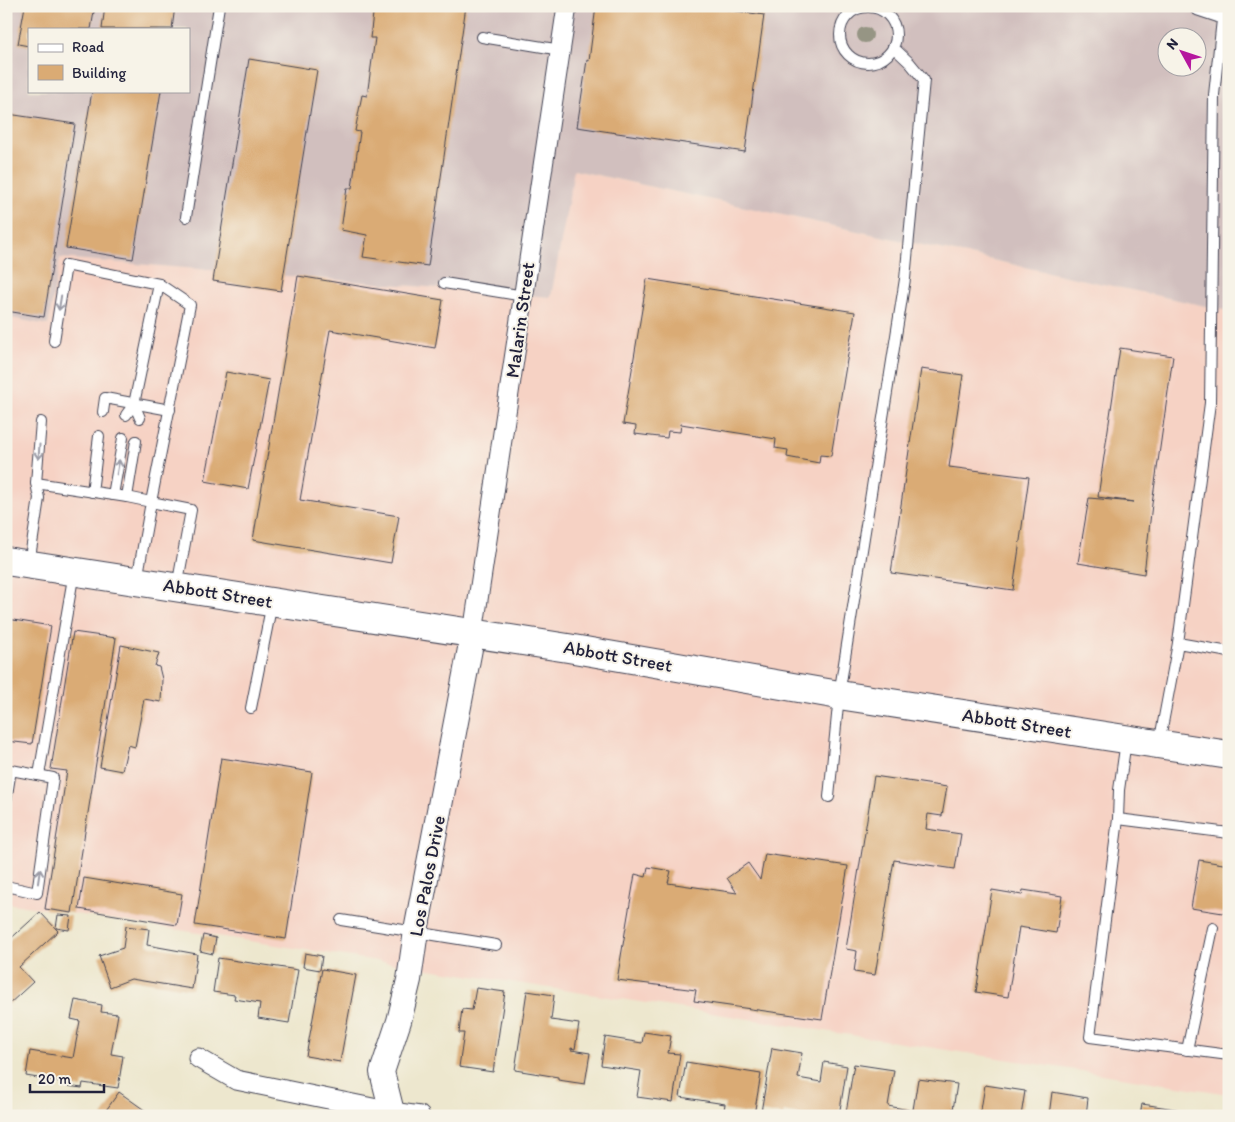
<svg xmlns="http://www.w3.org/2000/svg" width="1235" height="1122" viewBox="0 0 1235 1122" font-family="Itim,sans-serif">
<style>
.built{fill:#f6d2c4}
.industrial{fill:#d1bfbe;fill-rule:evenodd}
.building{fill:#daab74}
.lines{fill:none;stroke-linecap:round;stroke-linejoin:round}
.service-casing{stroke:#404051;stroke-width:12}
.minor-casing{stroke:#404051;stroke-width:21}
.tertiary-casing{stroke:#404051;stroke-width:26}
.secondary-casing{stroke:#404051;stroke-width:30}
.service{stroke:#fff;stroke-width:10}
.minor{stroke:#fff;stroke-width:19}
.tertiary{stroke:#fff;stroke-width:24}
.secondary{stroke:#fff;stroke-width:28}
.tree{fill:#969584}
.oneway{stroke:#9c9ca7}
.labels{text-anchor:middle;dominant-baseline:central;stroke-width:4;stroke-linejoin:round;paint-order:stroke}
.street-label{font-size:19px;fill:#22223b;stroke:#f7f3e8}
</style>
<rect width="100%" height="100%" fill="#f7f3e8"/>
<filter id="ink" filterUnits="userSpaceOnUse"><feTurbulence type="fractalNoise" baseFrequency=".02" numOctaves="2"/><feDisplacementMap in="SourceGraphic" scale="10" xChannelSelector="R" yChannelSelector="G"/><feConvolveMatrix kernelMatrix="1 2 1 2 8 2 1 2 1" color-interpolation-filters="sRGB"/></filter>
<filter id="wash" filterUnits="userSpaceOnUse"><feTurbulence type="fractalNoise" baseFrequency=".0096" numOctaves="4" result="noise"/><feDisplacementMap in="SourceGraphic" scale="20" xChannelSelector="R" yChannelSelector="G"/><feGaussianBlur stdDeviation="1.12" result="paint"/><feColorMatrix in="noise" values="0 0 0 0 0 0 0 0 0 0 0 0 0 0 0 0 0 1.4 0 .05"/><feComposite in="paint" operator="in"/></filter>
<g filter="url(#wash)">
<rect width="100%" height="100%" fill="#ede7ce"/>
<polygon class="built" points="573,170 1229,311 1229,1094 6,903 6,317 48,325 60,258 551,297"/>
<path class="industrial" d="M 6,6 L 1229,6 L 1229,311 L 574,170 L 551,297 L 60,258 L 48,325 L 6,317 ZM 29,29 L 189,29 L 189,91 L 29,91 ZM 1168,38 L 1198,38 L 1198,68 L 1168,68 Z"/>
<g id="blocks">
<g class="building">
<polygon points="25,6 95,6 91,29 29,29 29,46 18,44"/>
<polygon points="105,6 175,6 172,29 102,29"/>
<polygon points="374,6 466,6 428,266 363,257 367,235 341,230 347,188 352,188 360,132 355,131 362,95 367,96 375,38 370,38"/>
<polygon points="596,6 703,6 764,15 745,152 577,127 587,60 589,61"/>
<polygon points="249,59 317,70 281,291 213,281"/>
<polygon points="92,91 161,91 133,259 66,248"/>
<polygon points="8,114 75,124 44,317 6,311 6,126"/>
<polygon points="298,276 443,300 435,348 330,330 300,500 399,516 391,563 253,540"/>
<polygon points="647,279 855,312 831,456 820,455 819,463 787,457 788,450 775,448 776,439 681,424 680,432 668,431 667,438 635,434 636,426 623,424"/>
<polygon points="1120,348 1173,356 1152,504 1144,574 1078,563 1089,498 1134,502 1098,497"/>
<polygon points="921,369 963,375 949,467 1029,477 1013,590 891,573"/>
<polygon points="226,372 269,380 248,489 205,481"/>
<polygon points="7,619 51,626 32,744 6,741"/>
<polygon points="73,632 116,638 72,913 45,909 67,771 51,769"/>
<polygon points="121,645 159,653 155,666 159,667 162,679 161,702 144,699 135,747 128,745 122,771 100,767"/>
<polygon points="221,758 312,772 286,939 195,925"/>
<polygon points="874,776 947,787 942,816 928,814 926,829 961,834 955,869 894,860 875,975 854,972 857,951 846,949"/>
<polygon points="765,854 848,866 822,1019 694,1001 696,990 617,980 635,874 646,877 648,867 671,871 668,883 737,893 727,878 748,863 760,880"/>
<polygon points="1199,860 1229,865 1229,914 1191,908"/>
<polygon points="84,878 182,894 177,925 79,909"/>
<polygon points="992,890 1022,895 1023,890 1062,896 1056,933 1019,927 1008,997 976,992"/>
<polygon points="40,912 58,931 19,967 33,982 8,1005 6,1003 6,943"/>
<polygon points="58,915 71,916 69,930 56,928"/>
<polygon points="126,926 149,929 147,945 197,954 192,989 131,979 110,987 99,956 123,948"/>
<polygon points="203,935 216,938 213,954 200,951"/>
<polygon points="305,953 322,956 320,970 303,967"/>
<polygon points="218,958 298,970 289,1023 258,1018 260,1003 234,999 235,995 213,992"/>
<polygon points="322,969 356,975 340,1062 306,1056"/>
<polygon points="476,988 505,992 493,1072 459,1067 464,1033 459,1033 462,1009 472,1010"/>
<polygon points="527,991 554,995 551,1020 579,1024 575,1049 571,1048 571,1050 590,1053 585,1084 558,1080 558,1077 515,1070"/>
<polygon points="75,1000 102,1005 101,1012 118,1014 111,1054 123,1056 118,1088 83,1083 82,1088 67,1086 68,1083 26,1076 30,1051 73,1058 80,1021 71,1019"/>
<polygon points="644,1032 671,1036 668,1053 680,1054 673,1102 637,1097 641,1071 601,1065 605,1037 642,1043"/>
<polygon points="772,1048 802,1053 798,1078 821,1082 824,1062 847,1066 839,1116 806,1116 784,1112 783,1115 761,1112"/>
<polygon points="686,1062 761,1074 754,1115 724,1110 725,1104 680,1097"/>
<polygon points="854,1064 894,1070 888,1106 909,1110 908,1116 860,1116 846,1113"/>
<polygon points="918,1079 957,1084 952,1116 912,1116"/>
<polygon points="985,1085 1025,1091 1021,1116 980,1116"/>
<polygon points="119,1092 150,1114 151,1113 156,1116 102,1116"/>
<polygon points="1052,1092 1088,1098 1086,1116 1049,1116"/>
<polygon points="1142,1104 1182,1110 1181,1116 1140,1116"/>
</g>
</g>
</g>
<g filter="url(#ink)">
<use href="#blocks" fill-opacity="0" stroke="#404051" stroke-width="1"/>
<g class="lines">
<g class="service-casing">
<g id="service">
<circle cx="868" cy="35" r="28"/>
<polyline points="482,37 561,50"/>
<polyline points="186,217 219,6"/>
<polyline points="444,283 524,296"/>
<polyline points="159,284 190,305 151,502 191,510 177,587"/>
<polyline points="54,341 66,265 159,284 134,404 126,415"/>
<polyline points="134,404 140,418"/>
<polyline points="103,412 105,398 170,410"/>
<polyline points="36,483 41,422"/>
<polyline points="92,492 99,436"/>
<polyline points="113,495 123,438"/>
<polyline points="127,497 136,441"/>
<polyline points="29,564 39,498 36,483 127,497 151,502 137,580"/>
<polyline points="1178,643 1210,403 1214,95 1223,10"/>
<polyline points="251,708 272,603"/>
<polyline points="1126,741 1119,790 1118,819 1229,833"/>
<polyline points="1159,744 1178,643 1229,652"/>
<polyline points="39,775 74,572"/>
<polyline points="829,797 839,695 905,279 924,80 910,63 893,47"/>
<polyline points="6,801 11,770 53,778 37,893 6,886"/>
<polyline points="1118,819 1090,1037 1229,1055"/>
<polyline points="341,920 496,945"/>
<polyline points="1187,1050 1213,928"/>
</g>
</g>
<g class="minor-casing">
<g id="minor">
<polyline points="1199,6 1229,16"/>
<polyline points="473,633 567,6"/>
<polyline points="198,1058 236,1080 392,1112 420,1116"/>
</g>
</g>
<g class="tertiary-casing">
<polyline id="tertiary" points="392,1116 392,1112 382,1072 399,1021 409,980 416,931 473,633"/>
</g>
<g class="secondary-casing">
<polyline id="secondary" points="6,561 568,648 839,695 1229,755"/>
</g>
<use href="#service" class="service"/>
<use href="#minor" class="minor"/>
<use href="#tertiary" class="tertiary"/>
<use href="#secondary" class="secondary"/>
</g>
<circle class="tree" cx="865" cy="35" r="8"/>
<defs><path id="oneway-shaft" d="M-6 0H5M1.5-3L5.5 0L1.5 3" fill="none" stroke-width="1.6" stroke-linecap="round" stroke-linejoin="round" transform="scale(1.25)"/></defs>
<g class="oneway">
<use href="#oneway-shaft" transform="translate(60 303) rotate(99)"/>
<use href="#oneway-shaft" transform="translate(39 452) rotate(94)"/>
<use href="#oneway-shaft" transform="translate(118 467) rotate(-80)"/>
<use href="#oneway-shaft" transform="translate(39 876) rotate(-82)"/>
</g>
</g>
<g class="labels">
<g class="street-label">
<text transform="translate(520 320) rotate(-82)">Malarin Street</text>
<text transform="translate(218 593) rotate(9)">Abbott Street</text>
<text transform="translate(618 656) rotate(10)">Abbott Street</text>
<text transform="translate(1017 723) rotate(9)">Abbott Street</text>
<text transform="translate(427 876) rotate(-79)">Los Palos Drive</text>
</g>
</g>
<rect width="1235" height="1122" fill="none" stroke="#f7f3e8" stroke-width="25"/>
<rect x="28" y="28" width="162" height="65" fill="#f7f3e8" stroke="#a29fa3"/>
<rect x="38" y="44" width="25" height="8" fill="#ffffff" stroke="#a29fa3"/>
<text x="72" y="52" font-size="15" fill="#22223b">Road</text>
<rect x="38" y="65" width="25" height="15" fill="#daab74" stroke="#a29fa3"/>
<text x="72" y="78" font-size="15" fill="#22223b">Building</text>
<g transform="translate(1182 52) rotate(310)"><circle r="24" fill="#f7f3e8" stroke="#a29fa3"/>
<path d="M0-4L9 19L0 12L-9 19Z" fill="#b5179e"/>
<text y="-8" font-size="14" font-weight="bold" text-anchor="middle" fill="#22223b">N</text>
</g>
<path d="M30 1084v8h74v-8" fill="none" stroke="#22223b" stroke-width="2.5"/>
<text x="38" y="1084" font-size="15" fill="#22223b" stroke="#f7f3e8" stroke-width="4" paint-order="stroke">20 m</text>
</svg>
